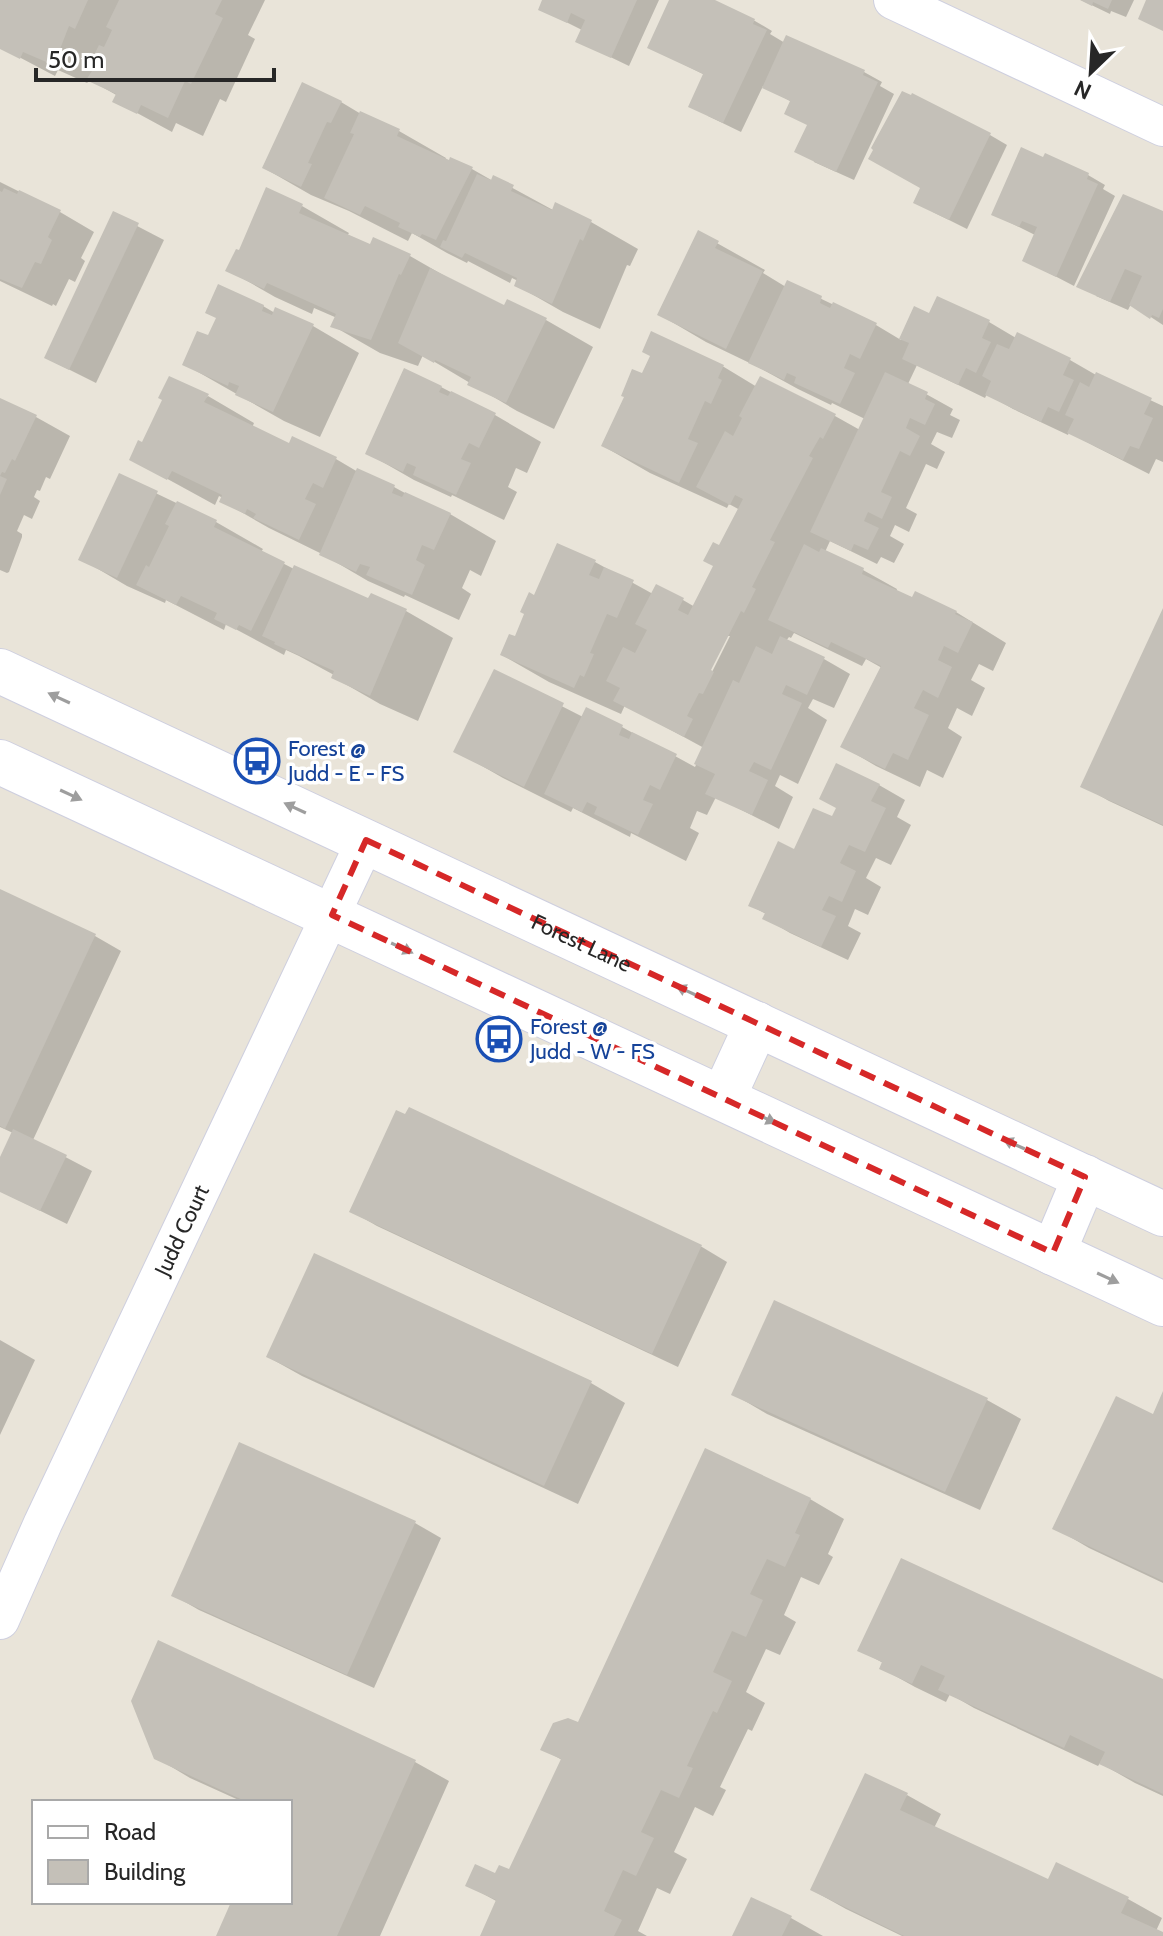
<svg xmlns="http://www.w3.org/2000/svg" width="1163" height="1936" viewBox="0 0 1163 1936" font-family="Cabin,sans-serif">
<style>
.shadow{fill:#0003;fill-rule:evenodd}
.building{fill:#c4c0b8}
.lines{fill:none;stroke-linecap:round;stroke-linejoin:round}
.minor-casing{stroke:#cecfdf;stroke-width:40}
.secondary-casing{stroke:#cecfdf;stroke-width:46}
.minor{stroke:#fff;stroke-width:38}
.secondary{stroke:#fff;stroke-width:44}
.oneway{fill:#9e9e9e}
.marked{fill:none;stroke:#d62828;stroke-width:6;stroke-dasharray:16 10;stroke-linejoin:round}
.labels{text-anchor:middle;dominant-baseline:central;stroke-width:7;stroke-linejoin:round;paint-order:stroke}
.transit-label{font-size:22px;fill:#164399;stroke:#fff;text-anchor:start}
.street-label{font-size:22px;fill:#272727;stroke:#fff}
</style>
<rect width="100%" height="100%" fill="#e9e4d9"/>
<g class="shadow">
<polygon points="0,0 265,0 248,35 255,39 226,102 220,99 203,136 176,123 172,132 115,101 118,96 90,80 87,83 58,70 55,76 0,47"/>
<polygon points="544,0 659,0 629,66 577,41 582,30 540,9"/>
<polygon points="671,0 710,0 755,21 772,31 770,34 785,43 864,72 882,82 880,86 894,94 854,180 814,162 809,126 792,102 763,86 741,132 708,116 705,75 649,47"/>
<polygon points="1081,0 1134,0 1126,17 1111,11 1110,14"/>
<polygon points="341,102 361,114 399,131 446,158 445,160 472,169 493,181 494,178 553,210 556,205 591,222 638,249 630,266 627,265 600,329 563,312 516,285 518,281 512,278 510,283 468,261 467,263 447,253 412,233 408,241 349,211 311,195 264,168"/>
<polygon points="990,135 1007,145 967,229 933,212 923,187"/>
<polygon points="1088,175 1105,185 1103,189 1115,196 1074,286 1024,260 1035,235 993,214"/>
<polygon points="0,182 60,212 94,232 81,258 85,261 75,282 69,279 56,306 53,304 52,306 0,281"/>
<polygon points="302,206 349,233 347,236 371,247 374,240 410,256 457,283 505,307 546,320 593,347 554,429 517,411 423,355 418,366 380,353 333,326 337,318 314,308 312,314 275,297 228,270 240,253"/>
<polygon points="1163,213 1163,325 1131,304 1128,310 1096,296"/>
<polygon points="114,214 164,240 96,383 46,358"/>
<path d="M 699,233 L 765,270 L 763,273 L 786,287 L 788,283 L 876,325 L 901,340 L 930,315 L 938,298 L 989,322 L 1016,338 L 1018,335 L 1070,360 L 1096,375 L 1163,406 L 1163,462 L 1156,459 L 1149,474 L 1096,447 L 1069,432 L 1068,435 L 1013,409 L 987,394 L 985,398 L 917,365 L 908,384 L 953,409 L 950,415 L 960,420 L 952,438 L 937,432 L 931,444 L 945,452 L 937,469 L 926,464 L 906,508 L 917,514 L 909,532 L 895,525 L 890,536 L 904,544 L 894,563 L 881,557 L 877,564 L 830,541 L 825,552 L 863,570 L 897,589 L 896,592 L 956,612 L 1006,643 L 993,671 L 979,664 L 971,680 L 985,688 L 972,716 L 957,708 L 948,728 L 962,737 L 943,778 L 927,770 L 920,787 L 876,766 L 842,746 L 882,668 L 866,659 L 862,666 L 794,633 L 791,638 L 789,637 L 786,641 L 824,659 L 850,674 L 834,708 L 813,699 L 808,708 L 827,720 L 798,784 L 780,775 L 775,786 L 793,797 L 779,829 L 716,797 L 707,815 L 697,811 L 690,828 L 699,833 L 686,861 L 631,833 L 630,837 L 573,808 L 571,812 L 503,778 L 456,751 L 495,672 L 583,717 L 622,727 L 695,767 L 704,748 L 625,705 L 621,714 L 549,682 L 502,655 L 516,638 L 535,597 L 595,562 L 653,594 L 683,600 L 695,607 L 716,566 L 720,548 L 740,510 L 729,504 L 727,508 L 650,473 L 603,446 L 652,356 L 652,334 L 724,367 L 757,387 L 835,416 L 860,430 L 865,419 L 832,403 L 831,405 L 798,389 L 758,367 L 706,342 L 660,315 ZM 726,636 L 730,636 L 708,680 L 704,678 Z"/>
<polygon points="263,306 275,313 313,326 359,353 320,437 284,421 184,364 209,338"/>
<polygon points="441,387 495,415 541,442 527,473 516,468 508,487 517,492 504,520 452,495 451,497 414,480 367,453"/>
<polygon points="208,396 254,423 252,428 290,446 336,459 358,472 394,487 414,498 450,514 496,541 481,576 470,570 462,588 471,594 459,620 405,595 404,597 368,581 322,554 269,528 222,501 223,498 219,496 215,505 131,459 143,445"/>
<polygon points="0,400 36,417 70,436 50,479 46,477 40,491 37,490 34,497 40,501 32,519 24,515 17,531 22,534 22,537 9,572 7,573 0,570"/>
<polygon points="120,476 216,522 263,549 261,552 294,569 369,601 372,596 406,611 453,638 418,721 380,704 333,677 334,675 299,656 286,650 284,655 226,624 224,630 166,600 165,603 127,586 81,559"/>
<polygon points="1163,613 1163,826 1109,801 1083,786"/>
<polygon points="879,785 905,800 897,817 911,825 891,865 876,858 866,878 881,887 868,915 855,909 848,926 861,933 848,960 790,933 765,918 766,914 750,905 795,852 833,819"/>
<polygon points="0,891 95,936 121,951 33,1140 92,1171 67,1224 0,1191 0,1162 13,1133 0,1127"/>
<polygon points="410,1110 702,1247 727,1262 678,1367 377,1226 351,1211"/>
<polygon points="315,1256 591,1383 625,1403 578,1504 302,1376 268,1357"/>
<polygon points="0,1340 35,1360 0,1435"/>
<polygon points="733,1394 987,1400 1021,1419 980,1510 767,1414"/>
<polygon points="1163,1396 1163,1583 1089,1548 1055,1528 1153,1417"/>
<polygon points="810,1499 844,1519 828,1554 833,1557 819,1585 801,1577 784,1615 796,1622 780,1655 766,1649 746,1692 765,1703 752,1731 748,1729 720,1787 726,1790 713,1816 695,1807 674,1852 687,1859 670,1894 657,1888 638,1931 647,1936 485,1936 498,1902 467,1885 510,1872 562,1760 543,1749 579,1725"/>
<polygon points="415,1523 441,1538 374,1688 199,1610 173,1595"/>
<polygon points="860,1650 1163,1681 1163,1796 1135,1783 1100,1763 1098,1766 974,1708 950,1694 946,1702 915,1687 881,1668 883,1663"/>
<polygon points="155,1757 415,1762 449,1781 380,1936 218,1936 233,1902 290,1902 290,1802 243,1802 190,1778"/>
<polygon points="907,1795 941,1814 934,1828 1049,1882 1057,1865 1128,1899 1162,1918 1156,1931 1163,1936 902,1936 846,1909 812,1890"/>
<polygon points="791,1918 823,1936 735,1936"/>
</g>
<g class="building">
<polygon points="0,0 88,0 75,29 69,26 55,62 51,64 23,52 20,59 0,49"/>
<polygon points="119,0 222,0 215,14 223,18 191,84 185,81 168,118 141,105 137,114 112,102 116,94 86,80 100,59 93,57 99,45 104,47 112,30 106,27"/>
<polygon points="542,0 637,0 611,58 575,42 585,20 571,13 567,23 538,10"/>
<polygon points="669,0 715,0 755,19 753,24 767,30 723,123 688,107 703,74 647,48"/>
<polygon points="1080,0 1112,0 1108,9 1093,2 1092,6"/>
<polygon points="1146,0 1163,0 1163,31 1138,19"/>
<polygon points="786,35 865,70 863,75 878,82 836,172 794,152 807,125 784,114 790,101 762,88"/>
<polygon points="302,82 342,101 331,123 327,122 308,163 312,164 301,187 262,168"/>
<polygon points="902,91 911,95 912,93 991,133 949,220 913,203 920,188 868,159 873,150 871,148"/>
<polygon points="360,111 400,129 397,136 449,160 450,157 473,167 436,240 422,234 420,237 398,227 400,223 365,206 360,215 324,198 354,134 350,133"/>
<polygon points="1021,147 1043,157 1045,153 1089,173 1087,179 1098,184 1056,277 1022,261 1037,227 1022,221 1019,227 991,215"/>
<polygon points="477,174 491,180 493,175 514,185 511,191 552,210 555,202 592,220 583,241 580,239 552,304 514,286 517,278 465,253 462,258 440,247 443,240 446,241"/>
<polygon points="266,187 303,204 299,213 370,244 373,237 411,254 401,275 399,274 371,340 330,327 336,314 267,283 264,289 225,271 236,249 239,250"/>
<polygon points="4,188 17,194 19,190 61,210 48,237 52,240 41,264 35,262 22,288 0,279 0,191 2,192"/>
<polygon points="1123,194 1163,211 1163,309 1159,318 1152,315 1150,319 1129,305 1142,276 1125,269 1110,302 1076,287"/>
<polygon points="113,211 139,223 69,370 44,358"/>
<polygon points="698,230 719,241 715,248 763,271 726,349 657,315"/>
<polygon points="430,268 504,305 507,299 547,318 506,403 467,385 471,377 435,360 434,363 398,343"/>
<polygon points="787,280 822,296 820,303 830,308 833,302 877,323 860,359 850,354 844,368 855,373 840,404 794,383 796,377 787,373 784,380 748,363"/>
<polygon points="218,284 264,305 262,311 272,315 275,307 314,324 273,412 235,395 239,386 229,382 228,386 182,365 197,331 208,335 216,318 205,313"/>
<polygon points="937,296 990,320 982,338 991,342 976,373 966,368 958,385 902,359 909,343 899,339 914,306 929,313"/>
<polygon points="651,331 724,365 718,378 722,380 711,404 705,401 688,439 698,443 679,483 601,446 624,397 621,396 632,369 642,373 650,356 642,352"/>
<polygon points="1017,332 1071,358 1063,375 1074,380 1059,412 1048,407 1041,422 985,395 991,381 982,376 997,344 1009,349"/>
<polygon points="404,368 442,386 439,392 448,396 451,391 496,413 479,448 469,443 461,459 471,463 456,495 413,475 416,467 407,463 403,472 365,454"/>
<polygon points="885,372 928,392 925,399 935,404 925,425 910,418 906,428 920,436 910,456 900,451 881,492 892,497 882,519 868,512 864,521 879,528 868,550 854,544 851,551 810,532"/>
<polygon points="1096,372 1152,398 1144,414 1153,418 1139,449 1130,446 1123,460 1067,433 1074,419 1065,415 1080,382 1089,387"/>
<polygon points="169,376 209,394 204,402 289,443 292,436 337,457 323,488 313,483 305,499 316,504 299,540 253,518 256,514 247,509 245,514 219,502 222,495 172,471 167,480 129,460 138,440 142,442 162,400 158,398"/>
<polygon points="760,376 836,414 823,439 820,437 809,456 813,458 770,540 775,542 752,587 756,589 744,613 741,611 711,670 714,672 703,694 699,693 687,716 693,719 684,737 613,701 620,688 606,681 623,647 635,653 647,630 635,624 656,584 684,598 678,610 688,615 713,566 703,561 713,542 719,545 743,499 735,495 730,505 696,487 725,431 733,436 742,418 739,416"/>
<polygon points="0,398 37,415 15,461 12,459 5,473 2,472 0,476 7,479 0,495"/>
<polygon points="357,468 395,485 392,493 402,497 405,492 451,513 434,550 422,545 416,560 425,565 412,595 366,575 370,567 360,564 356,572 319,555"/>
<polygon points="119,473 158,491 117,578 78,560"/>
<polygon points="177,501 217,520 214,527 285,562 251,631 239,625 236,630 214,619 217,613 181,596 176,605 136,585 146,565 149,567 169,526 165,524"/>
<polygon points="557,543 596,560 589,575 599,579 604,567 634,580 617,618 607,614 590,653 594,654 584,677 580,675 574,688 500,655 509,634 515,636 524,614 520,612 529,592 534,595"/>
<polygon points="804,544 819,552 821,548 864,568 862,574 912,597 915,591 957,611 955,614 973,622 958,653 944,646 938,660 952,667 938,698 923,690 914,708 929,715 908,760 893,753 885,769 840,747 881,666 831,642 828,648 768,620"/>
<polygon points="294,565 368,598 371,593 407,609 370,696 331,678 334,671 274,644 275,642 262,636"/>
<polygon points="1163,608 1163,825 1080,787"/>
<polygon points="780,636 825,657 807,695 786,685 782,694 802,703 771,770 754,762 749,771 768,780 752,815 705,794 715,774 694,764 733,680 739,683 756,646 772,654"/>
<polygon points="494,669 564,703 524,787 453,752"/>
<polygon points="586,707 623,725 619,735 629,739 632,732 677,754 660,790 650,785 643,800 653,804 638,835 594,814 597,807 587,802 582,812 544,794"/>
<polygon points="836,763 880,784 871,801 886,808 865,852 849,845 840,863 856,871 842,902 829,896 822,910 836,916 821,947 762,919 765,913 748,906 778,841 794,849 813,808 832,816 836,808 819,799"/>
<polygon points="0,889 96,934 5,1129 0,1126"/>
<polygon points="409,1107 702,1245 652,1354 349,1212 396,1110 405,1114"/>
<polygon points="13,1129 67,1155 40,1211 0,1192 0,1157"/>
<polygon points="314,1253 592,1381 544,1486 266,1357"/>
<polygon points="774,1300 988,1398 945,1492 731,1395"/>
<polygon points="1163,1391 1163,1581 1052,1529 1116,1396 1153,1414"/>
<polygon points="239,1442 416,1521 347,1675 171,1596"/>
<polygon points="705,1448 811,1498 795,1533 800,1535 785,1567 767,1559 750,1594 763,1600 746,1637 732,1631 713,1672 732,1681 717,1713 713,1711 687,1766 693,1768 679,1798 661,1790 641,1832 654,1838 636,1876 623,1870 604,1911 622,1920 614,1936 480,1936 496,1900 465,1886 475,1864 495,1873 499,1865 509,1869 561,1759 540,1750 553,1723 568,1718 578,1722"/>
<polygon points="901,1558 1163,1679 1163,1794 1099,1764 1105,1752 1070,1735 1064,1748 938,1690 945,1676 921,1665 912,1684 879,1669 882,1662 857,1651"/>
<polygon points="158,1640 416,1760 337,1936 216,1936 231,1902 290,1902 290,1802 247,1802 154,1759 131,1701"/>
<polygon points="865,1773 908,1793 900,1810 1048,1879 1056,1862 1129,1897 1121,1913 1163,1932 1163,1936 904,1936 810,1890"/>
<polygon points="751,1897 792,1916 782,1936 732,1936"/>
</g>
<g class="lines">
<g class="minor-casing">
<g id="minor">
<polyline points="893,0 1163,127"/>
<path id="s1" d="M 0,1620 L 43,1523 L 366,840"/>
</g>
</g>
<g class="secondary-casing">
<g id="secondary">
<path id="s2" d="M 0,671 L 1163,1214"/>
<polyline points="0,762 1163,1304"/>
<polyline points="723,1098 757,1024"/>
<polyline points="1053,1253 1085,1177"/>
</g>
</g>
<use href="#minor" class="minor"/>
<use href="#secondary" class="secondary"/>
</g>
<defs><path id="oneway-solid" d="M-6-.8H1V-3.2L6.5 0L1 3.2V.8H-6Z" transform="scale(2)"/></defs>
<g class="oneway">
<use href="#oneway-solid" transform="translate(59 698) rotate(-155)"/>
<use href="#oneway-solid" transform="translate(71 795) rotate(25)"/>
<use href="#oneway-solid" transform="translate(295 808) rotate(-155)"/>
<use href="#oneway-solid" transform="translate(402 948) rotate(25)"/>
<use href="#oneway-solid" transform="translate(687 991) rotate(-155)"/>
<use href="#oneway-solid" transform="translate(765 1118) rotate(25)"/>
<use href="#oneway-solid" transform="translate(1014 1144) rotate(-155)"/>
<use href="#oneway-solid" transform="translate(1108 1278) rotate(25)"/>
</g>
<path class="marked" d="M 366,840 L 1085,1177 L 1053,1253 L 332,915 Z"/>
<defs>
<g id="bus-ring" transform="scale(2.3)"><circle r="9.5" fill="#fff" stroke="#1a4fb4" stroke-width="1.5"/><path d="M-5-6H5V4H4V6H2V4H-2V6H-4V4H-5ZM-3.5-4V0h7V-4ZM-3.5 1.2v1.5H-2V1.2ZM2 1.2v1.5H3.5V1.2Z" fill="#1a4fb4"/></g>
</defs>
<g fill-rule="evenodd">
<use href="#bus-ring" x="257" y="761"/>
<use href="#bus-ring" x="499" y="1039"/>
</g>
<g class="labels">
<g class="transit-label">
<text x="288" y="748">Forest @<tspan x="288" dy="25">Judd - E - FS</tspan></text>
<text x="530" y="1026">Forest @<tspan x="530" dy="25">Judd - W - FS</tspan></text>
</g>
<g class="street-label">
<text stroke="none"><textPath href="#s2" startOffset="642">Forest Lane</textPath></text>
<text stroke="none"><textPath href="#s1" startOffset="430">Judd Court</textPath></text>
</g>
</g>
<rect x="32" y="1800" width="260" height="104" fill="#ffffff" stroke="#a9a9a9" stroke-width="2"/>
<rect x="48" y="1826" width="40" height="12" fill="#ffffff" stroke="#a9a9a9" stroke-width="2"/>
<text x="104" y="1840" font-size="24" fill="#272727">Road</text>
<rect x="48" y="1860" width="40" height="24" fill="#c4c0b8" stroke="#a9a9a9" stroke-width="2"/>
<text x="104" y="1880" font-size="24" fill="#272727">Building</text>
<g transform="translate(1091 72) rotate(205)" stroke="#ffffff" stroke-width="6" paint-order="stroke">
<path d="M0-6L14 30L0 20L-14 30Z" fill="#272727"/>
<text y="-12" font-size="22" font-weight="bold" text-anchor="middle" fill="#272727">N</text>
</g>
<path d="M36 68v12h238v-12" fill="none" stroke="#272727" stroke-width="4"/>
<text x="48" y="68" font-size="24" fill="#272727" stroke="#ffffff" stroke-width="6" paint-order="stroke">50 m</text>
</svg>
